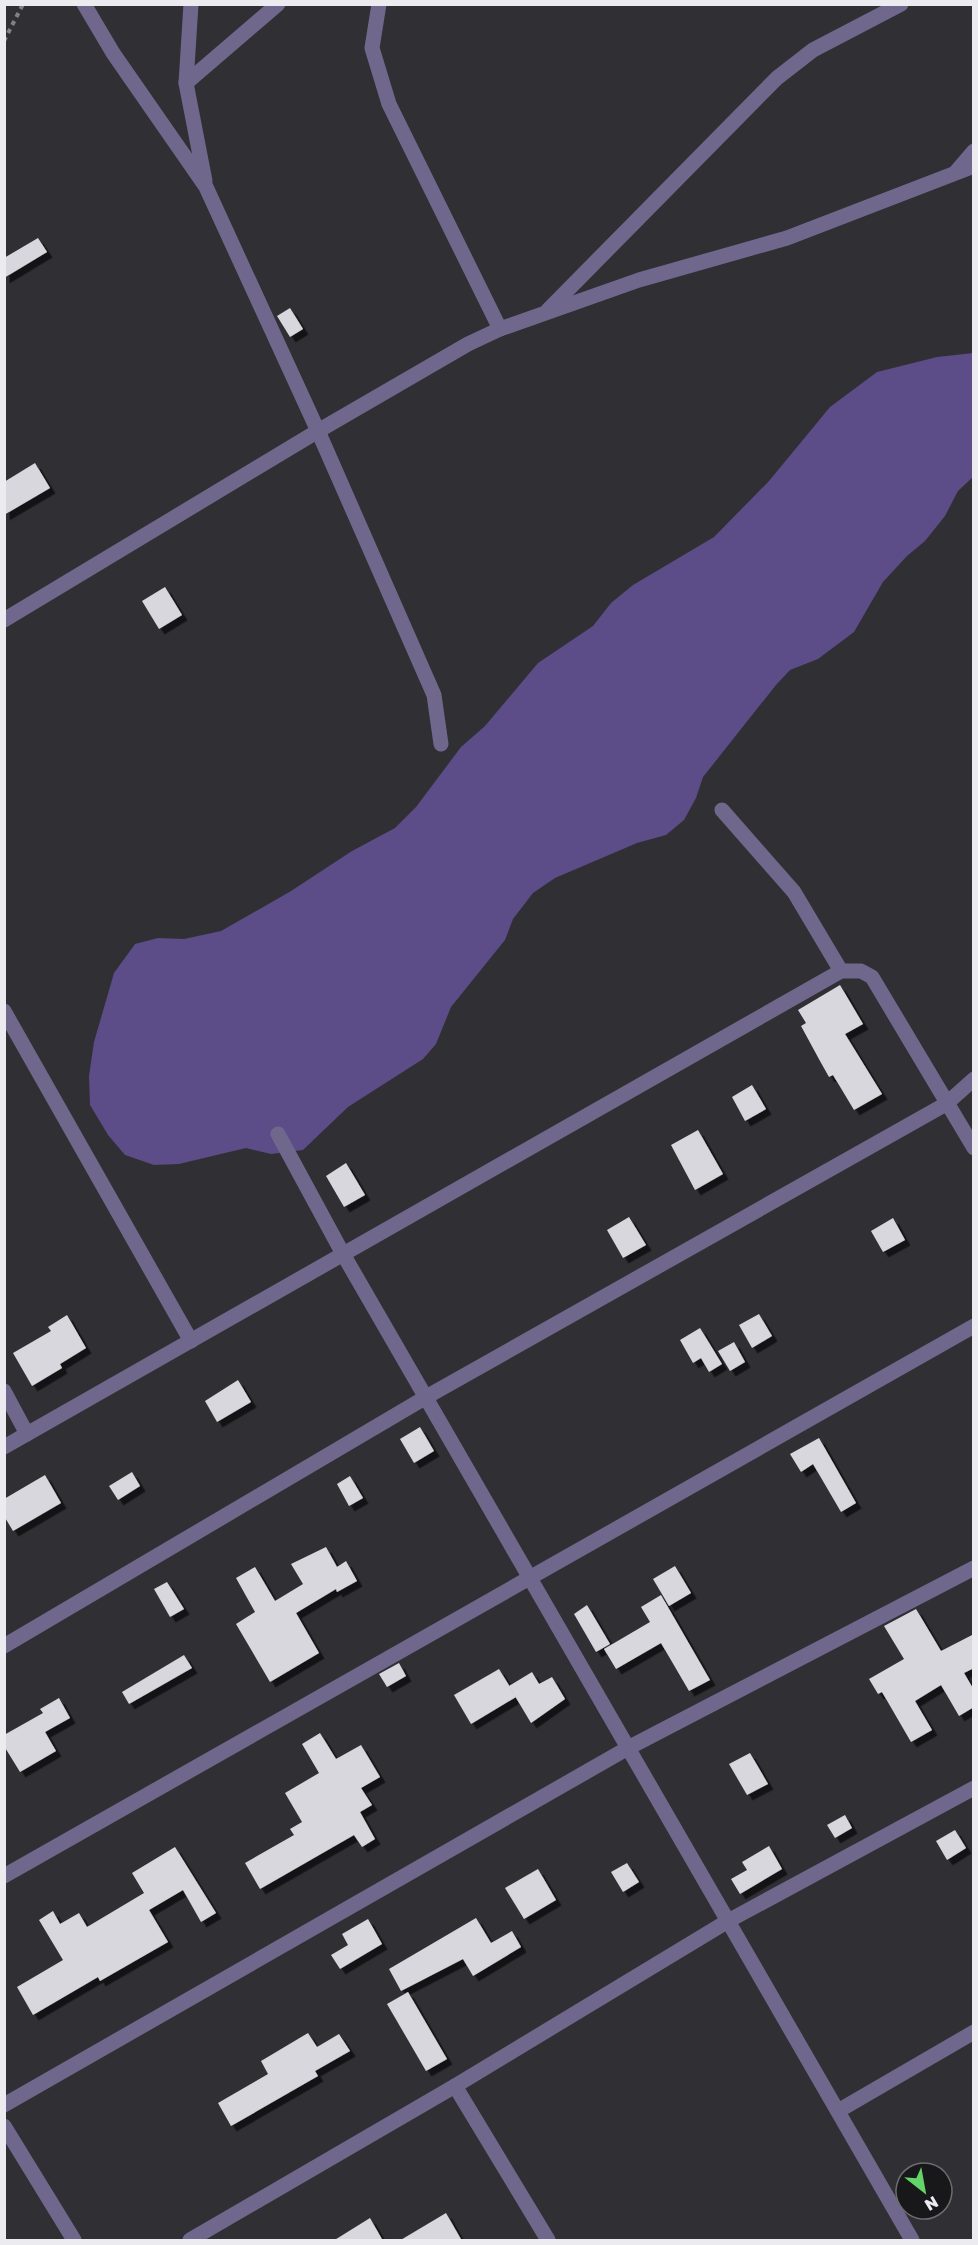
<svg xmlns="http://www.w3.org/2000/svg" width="978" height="2245" viewBox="0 0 978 2245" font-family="'Golos Text',sans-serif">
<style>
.green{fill:#5c4c87}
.building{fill:#d8d7de;filter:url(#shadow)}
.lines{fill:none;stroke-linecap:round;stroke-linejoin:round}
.path{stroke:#818085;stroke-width:4;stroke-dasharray:4.5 4.5;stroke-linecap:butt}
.street{stroke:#70688c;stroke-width:15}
</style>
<defs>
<filter id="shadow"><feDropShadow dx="5.5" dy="5.5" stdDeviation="0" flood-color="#0009"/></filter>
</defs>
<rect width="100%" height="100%" fill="#302f34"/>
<polygon class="green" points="973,353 973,477 958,491 945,516 925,541 907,556 883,582 854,632 818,659 790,670 776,685 703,777 696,798 684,820 666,835 637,843 555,878 533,893 513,919 505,940 451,1007 436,1044 423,1059 348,1107 303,1150 271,1154 246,1148 179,1164 154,1165 125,1155 108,1135 90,1105 89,1076 94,1042 114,973 135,944 158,938 184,939 221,931 291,891 352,851 395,828 416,807 461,747 485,726 538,663 593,626 611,603 633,585 714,537 769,481 830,407 877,372 937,357"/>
<g class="building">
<polygon points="38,238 47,252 4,278 4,258"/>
<polygon points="290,308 303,329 290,337 277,316"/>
<polygon points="35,463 50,488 4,515 4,482"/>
<polygon points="165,587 182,615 159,629 142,601"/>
<polygon points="840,985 863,1024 845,1034 882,1094 854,1110 833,1075 829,1077 820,1061 801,1026 806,1023 798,1010"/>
<polygon points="752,1085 766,1109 745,1121 732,1097"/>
<polygon points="698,1130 723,1174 695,1190 671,1145"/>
<polygon points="346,1163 365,1195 344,1207 326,1176"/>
<polygon points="629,1217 646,1245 623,1258 607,1230"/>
<polygon points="893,1218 905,1240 883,1252 871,1231"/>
<polygon points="759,1314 772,1336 752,1348 739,1325"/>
<polygon points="67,1315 86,1348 60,1364 62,1368 32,1386 13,1353 51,1331 48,1327"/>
<polygon points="700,1328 722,1364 709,1372 701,1358 693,1363 680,1340"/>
<polygon points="734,1342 745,1362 730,1371 718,1351"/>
<polygon points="238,1380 251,1402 217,1422 205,1401"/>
<polygon points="420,1427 434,1451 414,1463 400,1439"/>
<polygon points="819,1438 856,1503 841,1512 813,1464 801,1472 790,1454"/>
<polygon points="132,1472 140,1486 118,1500 109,1486"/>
<polygon points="45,1475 61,1503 13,1531 4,1516 4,1499"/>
<polygon points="350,1476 363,1498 349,1506 337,1484"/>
<polygon points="326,1547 337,1567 346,1561 357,1581 337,1592 336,1589 296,1613 319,1653 270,1682 236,1624 255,1612 236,1578 255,1567 275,1601 303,1584 291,1564"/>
<polygon points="675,1566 691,1593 669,1606 653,1579"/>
<polygon points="167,1582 184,1609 170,1617 154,1589"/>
<polygon points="661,1595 710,1680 689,1691 661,1643 616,1669 604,1649 650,1622 641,1607"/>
<polygon points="587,1605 610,1644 596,1652 574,1614"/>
<polygon points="916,1609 941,1651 974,1634 974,1668 964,1673 974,1690 974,1707 959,1716 941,1685 915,1701 932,1730 911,1742 882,1692 878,1694 869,1679 904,1659 884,1626"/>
<polygon points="184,1655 192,1668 129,1704 122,1692"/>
<polygon points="399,1663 406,1676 387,1687 379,1674"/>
<polygon points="499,1669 516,1697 471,1724 454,1695"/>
<polygon points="532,1672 539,1684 552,1677 565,1699 531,1723 509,1686"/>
<polygon points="59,1698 70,1718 45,1732 56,1751 20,1772 4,1746 4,1735 43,1713 40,1709"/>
<polygon points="320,1733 336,1759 361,1745 380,1777 361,1788 372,1805 360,1812 375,1839 362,1847 354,1835 260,1889 245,1863 294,1835 290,1829 302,1822 285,1793 319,1773 302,1744"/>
<polygon points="750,1753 768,1784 747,1795 729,1764"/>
<polygon points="845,1815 852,1828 835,1838 827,1825"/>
<polygon points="955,1830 966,1848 947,1860 936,1841"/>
<polygon points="769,1846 782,1869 740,1894 731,1879 747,1870 742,1862"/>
<polygon points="175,1847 216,1913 201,1922 183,1890 149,1910 168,1942 100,1981 98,1977 33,2015 17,1987 63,1960 39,1920 53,1911 60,1924 79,1913 87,1927 144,1893 132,1873"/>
<polygon points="627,1863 639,1882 623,1892 611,1872"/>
<polygon points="538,1869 556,1900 524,1919 505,1888"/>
<polygon points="476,1918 491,1943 512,1931 521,1947 473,1976 463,1959 401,1991 389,1969"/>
<polygon points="368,1919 382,1944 340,1969 331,1955 348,1945 342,1934"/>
<polygon points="408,1992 447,2059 426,2071 387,2004"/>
<polygon points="308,2033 317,2047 339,2034 350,2051 315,2071 318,2076 231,2126 218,2103 268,2074 261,2061"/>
<polygon points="446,2213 462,2241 399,2241"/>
<polygon points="370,2218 383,2241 333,2241"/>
</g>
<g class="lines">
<polyline class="path" points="4,41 23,4"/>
<g class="street">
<polyline points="84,4 113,53 206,187 318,431 434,695 441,744"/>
<polyline points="191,4 186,83 205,181"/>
<polyline points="379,4 372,48 389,104 500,329"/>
<polyline points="186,83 278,4"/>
<polyline points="956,172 974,151"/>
<polyline points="548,310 777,78 813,50 901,4"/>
<polyline points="4,620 318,431 468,344 500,329 639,280 787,238 974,166"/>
<polyline points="722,810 794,892 841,971"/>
<polyline points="4,1011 191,1341"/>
<polyline points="278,1134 343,1254 912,2240"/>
<polyline points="4,1391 27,1434"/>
<polyline points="4,1447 841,971 861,971 872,977 974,1148"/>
<polyline points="4,1646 428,1396 946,1104 974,1079"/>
<polyline points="4,1876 974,1326"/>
<polyline points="455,2086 548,2240"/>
<polyline points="4,2105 628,1748 974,1568"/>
<polyline points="838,2111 974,2032"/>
<polyline points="4,2126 74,2240"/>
<polyline points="190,2240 455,2086 728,1921 974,1788"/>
</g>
</g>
<rect width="978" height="2245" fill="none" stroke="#ecebef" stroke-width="12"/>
<g transform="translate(924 2191) rotate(149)"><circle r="28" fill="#18171a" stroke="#6d6c6f" stroke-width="1.5"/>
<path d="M0-4.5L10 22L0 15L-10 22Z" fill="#63d469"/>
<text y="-9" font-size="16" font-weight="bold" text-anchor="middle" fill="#ecebef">N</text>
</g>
</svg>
